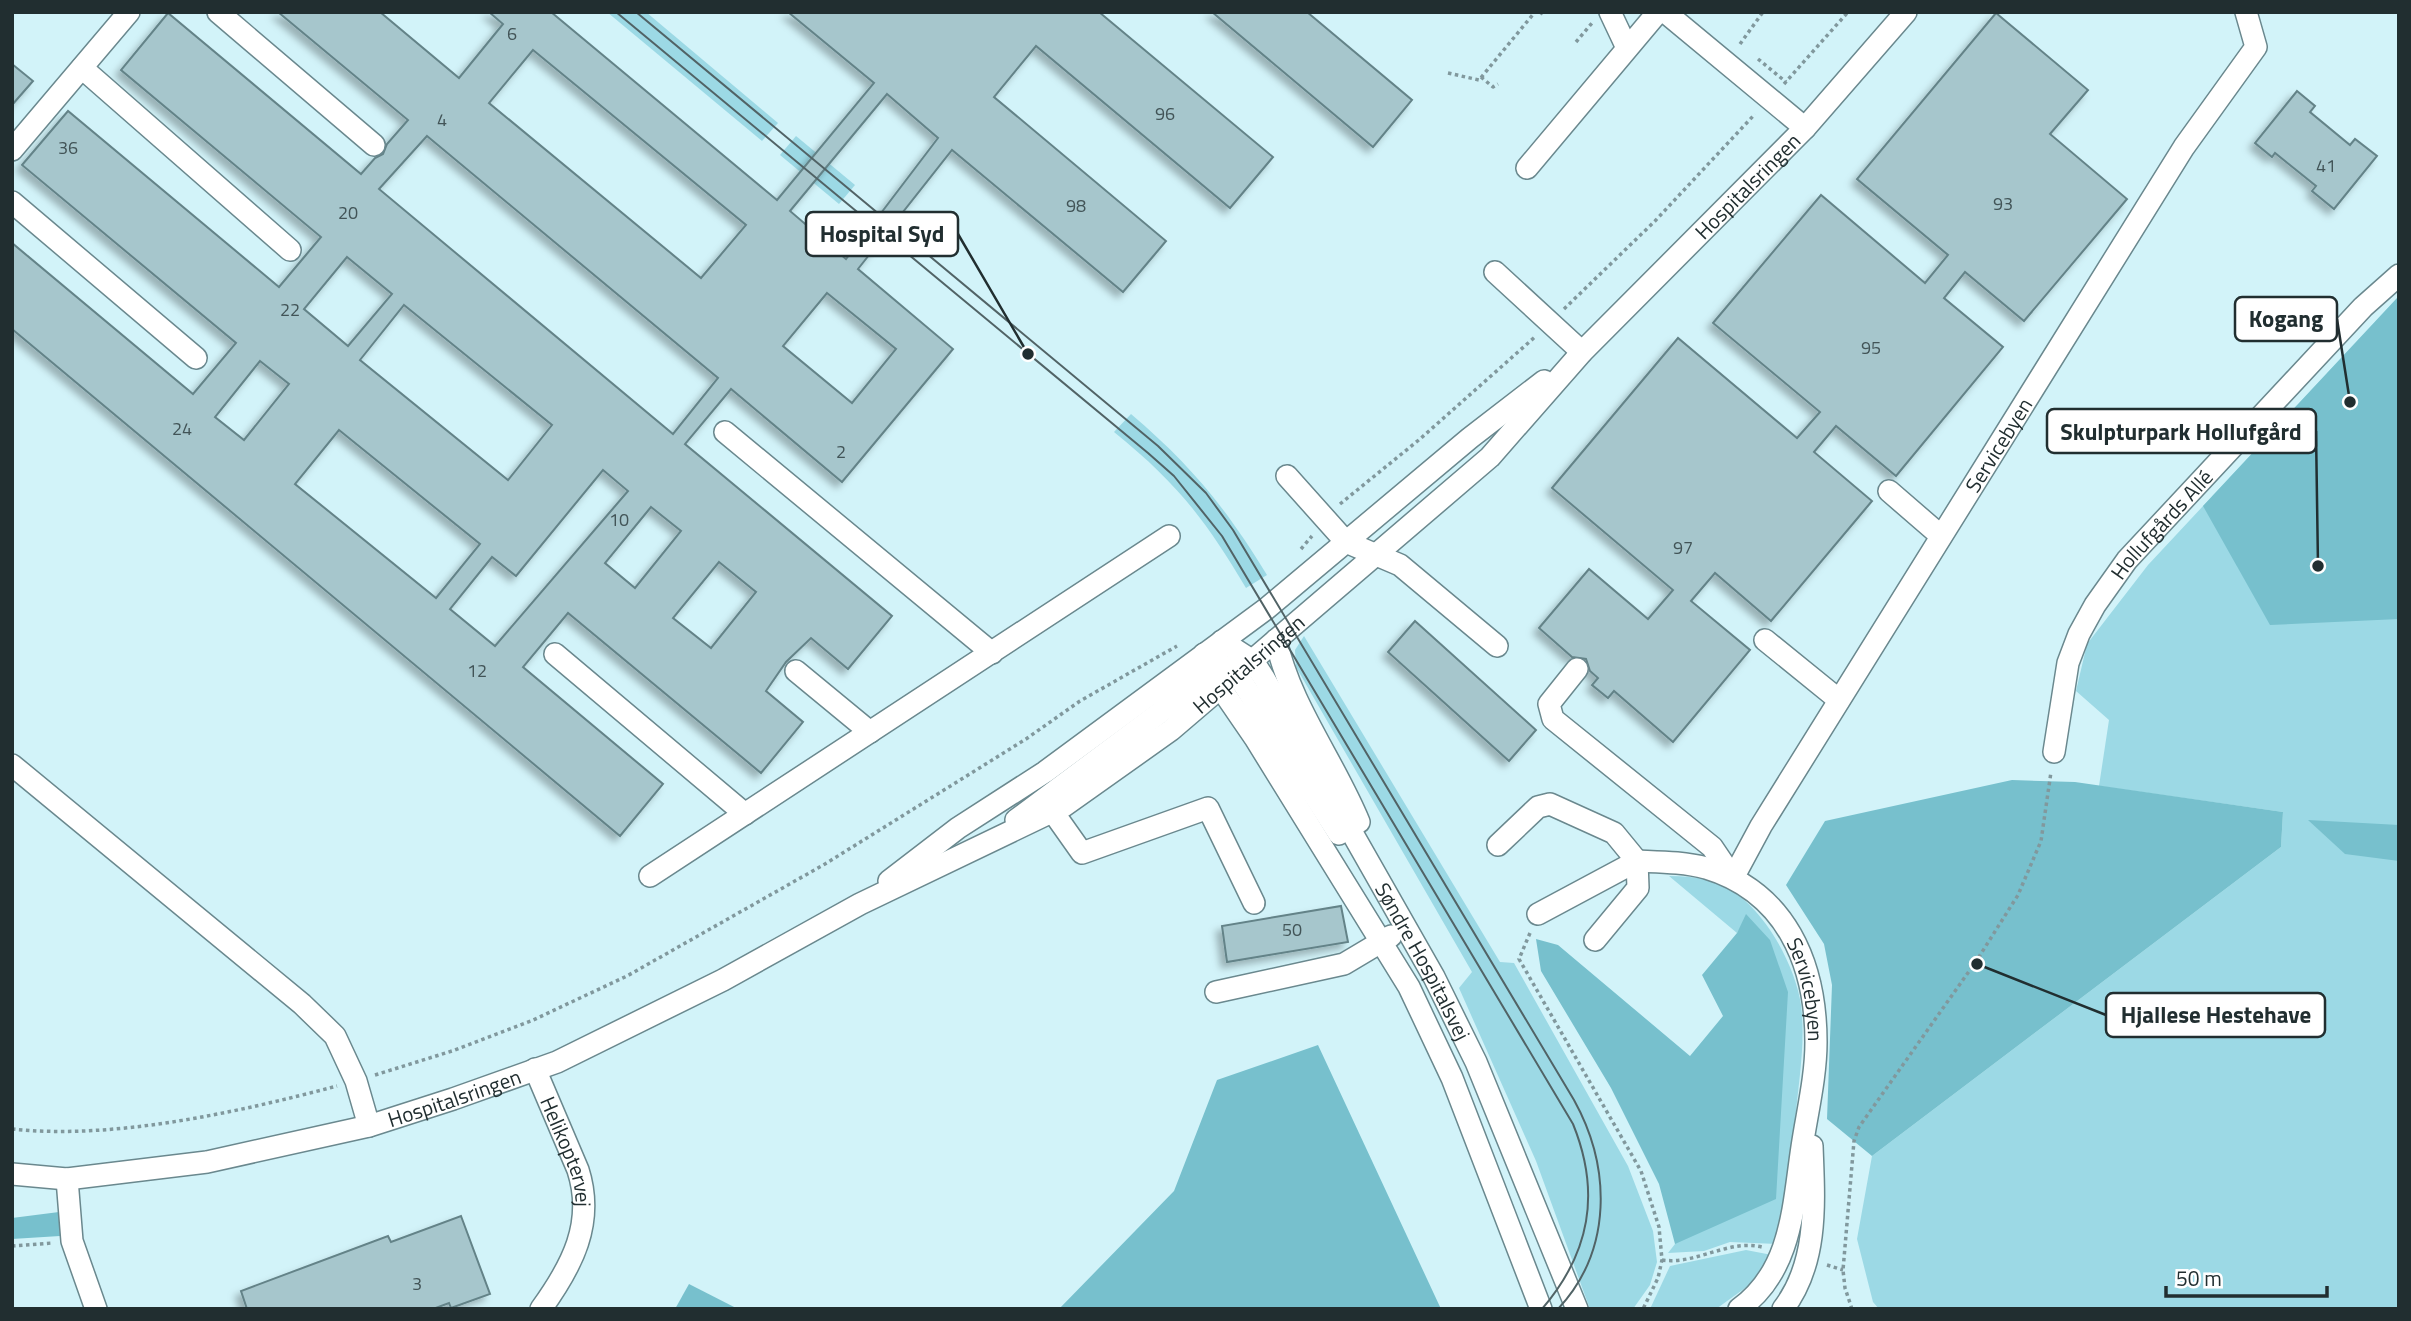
<svg xmlns="http://www.w3.org/2000/svg" width="2411" height="1321" viewBox="0 0 2411 1321" font-family="'Titillium Web',sans-serif">
<style>
.green{fill:#9cd9e5}
.forest{fill:#77c0cd}
.building{fill:#a6c6cc;stroke:#648388;stroke-width:2;fill-rule:evenodd;filter:url(#shadow)}
.lines{fill:none;stroke-linecap:round;stroke-linejoin:round}
.minor-casing{stroke:#6a888e;stroke-width:24}
.path{stroke:#81989d;stroke-width:3.5;stroke-dasharray:3.5 3.5;stroke-linecap:butt}
.minor{stroke:#fff;stroke-width:21}
.tram{stroke:#516366;stroke-width:2}
.labels{text-anchor:middle;dominant-baseline:central;stroke-width:6;stroke-linejoin:round;paint-order:stroke}
.number-label{font-size:18px;fill:#425457}
.street-label{font-size:21px;fill:#212e30;stroke:#fff}
.leader{fill:none;stroke:#212e30;stroke-width:2.5}
.callout-dot{fill:#212e30;stroke:#fff;stroke-width:2.5}
.callout{fill:#fff;stroke:#212e30;stroke-width:2.5}
.callout-label{font-size:23px;text-anchor:middle;font-weight:bold;fill:#212e30}
</style>
<defs>
<filter id="shadow"><feDropShadow dx="-5.5" dy="5.5" stdDeviation="3.5" flood-color="#0004"/></filter>
</defs>
<rect width="100%" height="100%" fill="#d2f3f9"/>
<g class="green">
<polygon points="607,12 646,12 778,123 762,141"/>
<polygon points="796,136 855,185 839,204 780,155"/>
<polygon points="2399,296 2399,1309 1879,1309 1873,1302 1857,1239 1872,1156 2281,847 2283,812 2099,786 2109,720 2076,691 2087,644 2148,565"/>
<path d="M 1131,414 C 1191,465 1226,508 1267,575 L 1246,588 C 1205,519 1177,483 1114,432 Z"/>
<polygon points="1304,636 1500,962 1514,963 1628,1166 1653,1231 1657,1262 1650,1285 1633,1309 1590,1309 1536,1161 1459,988 1472,972 1296,667 1295,650"/>
<path d="M 1669,876 C 1683,876 1697,877 1711,881 C 1757,893 1795,962 1801,1005 C 1806,1044 1798,1084 1795,1123 C 1791,1164 1788,1204 1777,1244 L 1730,1242 L 1704,1251 L 1668,1253 L 1675,1244 L 1747,915 L 1737,933 Z"/>
<polygon points="1746,1250 1772,1255 1748,1286 1716,1309 1650,1309 1670,1266"/>
</g>
<g class="forest">
<polygon points="2399,296 2399,619 2270,625 2203,506"/>
<polygon points="2012,780 2075,782 2283,812 2281,847 1872,1156 1827,1119 1832,985 1824,944 1786,885 1825,821"/>
<polygon points="2308,820 2399,825 2399,861 2345,854"/>
<polygon points="1746,914 1770,940 1788,992 1776,1199 1675,1244 1659,1184 1611,1088 1541,971 1536,939 1558,945 1690,1056 1723,1016 1702,975 1737,933"/>
<polygon points="1318,1045 1441,1309 1059,1309 1174,1191 1217,1080"/>
<polygon points="59,1212 60,1236 12,1239 12,1218"/>
<polygon points="689,1284 738,1309 675,1309"/>
</g>
<g class="building">
<path d="M 278,12 L 380,12 L 459,78 L 503,24 L 489,12 L 551,12 L 777,200 L 874,83 L 788,12 L 1099,12 L 1273,157 L 1230,208 L 1036,46 L 994,97 L 1166,241 L 1123,292 L 952,150 L 858,269 L 953,349 L 842,482 L 731,389 L 685,444 L 892,616 L 848,669 L 811,638 L 786,662 L 766,691 L 803,722 L 761,773 L 568,613 L 523,667 L 663,784 L 620,836 L 12,329 L 12,243 L 193,394 L 236,343 L 22,165 L 68,111 L 279,287 L 321,237 L 121,70 L 168,13 L 361,174 L 375,158 L 383,154 L 387,144 L 408,120 ZM 533,50 L 746,225 L 701,278 L 489,103 ZM 887,94 L 938,138 L 846,259 L 790,211 ZM 427,136 L 718,378 L 673,434 L 379,189 ZM 347,257 L 392,294 L 348,346 L 304,309 ZM 827,293 L 896,349 L 852,403 L 783,346 ZM 404,305 L 552,425 L 508,480 L 360,360 ZM 260,361 L 289,384 L 244,440 L 215,417 ZM 339,430 L 480,544 L 436,598 L 295,484 ZM 603,470 L 628,491 L 495,646 L 450,609 L 492,557 L 516,576 ZM 651,507 L 681,531 L 635,588 L 605,563 ZM 719,562 L 756,592 L 711,648 L 673,618 Z"/>
<polygon points="1212,12 1307,12 1412,100 1373,147"/>
<polygon points="1996,13 2088,90 2050,134 2127,199 2024,321 1965,272 1944,298 2003,347 1896,476 1836,426 1814,452 1872,501 1771,621 1715,573 1691,601 1750,650 1673,742 1614,691 1608,698 1592,685 1598,678 1590,671 1586,659 1572,657 1539,628 1589,569 1648,619 1673,590 1552,488 1678,338 1797,438 1820,412 1713,323 1821,195 1925,283 1948,255 1857,179"/>
<polygon points="12,64 33,81 12,105"/>
<polygon points="2297,91 2315,106 2310,112 2350,145 2355,139 2377,156 2334,209 2312,191 2316,186 2275,153 2272,157 2255,143"/>
<polygon points="1415,621 1536,730 1509,761 1388,652"/>
<polygon points="1341,906 1348,942 1227,962 1222,926"/>
<polygon points="461,1216 490,1294 451,1308 449,1303 433,1309 247,1309 241,1291 388,1236 391,1242"/>
</g>
<g class="lines">
<g class="minor-casing">
<g id="minor">
<polyline points="218,12 374,145"/>
<polyline points="1610,12 1627,48"/>
<polyline points="1665,12 1805,128"/>
<polyline points="82,68 290,250"/>
<polyline points="12,150 129,12"/>
<polyline points="1527,168 1658,12"/>
<polyline points="12,202 196,358"/>
<polyline points="1495,272 1582,352"/>
<polyline points="725,432 992,653"/>
<polyline points="1287,476 1346,542 1400,565 1497,646"/>
<polyline points="1889,491 1941,536"/>
<path d="M 1276,640 C 1290,705 1334,761 1359,822"/>
<polyline points="1765,640 1839,700"/>
<path id="s1" d="M 1222,641 L 1253,661 L 1264,678 L 1434,977 L 1476,1062 L 1577,1309"/>
<polyline points="555,654 745,814"/>
<polyline points="1204,654 1220,687 1255,738 1409,987 1452,1078 1541,1309"/>
<polyline points="1227,667 1237,674 1339,834"/>
<path id="s2" d="M 1577,669 L 1549,704 L 1553,719 L 1712,847 L 1733,878 L 1761,826 L 2184,147 L 2256,47 L 2246,12"/>
<polyline points="796,671 870,732"/>
<path id="s3" d="M 2054,752 L 2068,663 L 2079,634 L 2095,605 L 2127,560 L 2363,307 L 2399,275"/>
<polyline points="12,765 302,1004 335,1036 356,1081 369,1126"/>
<polyline points="1053,812 1082,853 1208,808 1254,903"/>
<polyline points="1016,820 1158,714 1212,671 1218,660"/>
<polyline points="1498,845 1538,807 1550,804 1614,833 1637,861 1638,888 1595,940"/>
<path id="s4" d="M 1637,861 C 1660,862 1684,862 1706,868 C 1786,892 1816,964 1816,1042 C 1816,1077 1807,1113 1802,1147 C 1793,1207 1792,1271 1739,1309"/>
<polyline points="650,876 1169,536"/>
<polyline points="889,881 958,828 1045,772 1266,609 1470,438 1544,381"/>
<polyline points="1538,914 1637,861"/>
<polyline points="1216,992 1344,964 1391,936"/>
<path id="s5" d="M 535,1069 L 578,1170 C 595,1223 572,1266 541,1309"/>
<path id="s6" d="M 12,1174 L 67,1179 L 207,1162 L 369,1126 L 453,1099 L 557,1062 L 723,980 L 860,904 L 1064,806 L 1171,730 L 1490,457 L 1582,352 L 1805,128 L 1906,12"/>
<polyline points="67,1179 72,1241 96,1309"/>
<path d="M 1783,1309 C 1819,1262 1814,1201 1812,1146"/>
</g>
</g>
<g class="path">
<polyline points="1540,12 1544,15"/>
<polyline points="1785,12 1800,12"/>
<polyline points="1576,42 1592,23"/>
<polyline points="1740,44 1763,12"/>
<polyline points="1758,59 1786,82"/>
<polyline points="1448,73 1479,80 1535,12"/>
<polyline points="1481,77 1493,87 1498,84"/>
<polyline points="1784,84 1848,12"/>
<polyline points="1564,309 1655,221 1755,114"/>
<polyline points="1340,504 1420,439 1536,336"/>
<polyline points="1301,549 1312,536"/>
<polyline points="1530,933 1519,959 1641,1171 1659,1227 1662,1260 1658,1278 1643,1309"/>
<polyline points="375,1075 452,1051 531,1021 627,976 825,864 1026,739 1080,701 1177,646"/>
<path d="M 12,1129 C 114,1140 239,1112 337,1086"/>
<polyline points="12,1246 52,1243"/>
<path d="M 1662,1260 C 1696,1265 1728,1239 1762,1247"/>
<polyline points="1827,1265 1843,1270"/>
<polyline points="1852,1309 1845,1288 1843,1270 1854,1141 1859,1127 1977,960 2018,895 2041,841 2051,772"/>
</g>
<use href="#minor" class="minor"/>
<g class="tram">
<path d="M 616,12 L 1148,453 L 1174,476 L 1222,536 L 1573,1124 C 1601,1193 1590,1253 1542,1309"/>
<path d="M 636,12 L 1158,446 L 1206,493 L 1233,530 L 1574,1100 C 1611,1167 1613,1250 1558,1309"/>
</g>
</g>
<g class="labels">
<g class="number-label">
<text x="512" y="33">6</text>
<text x="1165" y="113">96</text>
<text x="442" y="119">4</text>
<text x="68" y="147">36</text>
<text x="2326" y="165">41</text>
<text x="2003" y="203">93</text>
<text x="1076" y="205">98</text>
<text x="348" y="212">20</text>
<text x="290" y="309">22</text>
<text x="1871" y="347">95</text>
<text x="182" y="428">24</text>
<text x="841" y="451">2</text>
<text x="619" y="519">10</text>
<text x="1683" y="547">97</text>
<text x="477" y="670">12</text>
<text x="1292" y="929">50</text>
<text x="417" y="1283">3</text>
</g>
<g class="street-label">
<text stroke="none"><textPath href="#s6" startOffset="2054">Hospitalsringen</textPath></text>
<text stroke="none"><textPath href="#s2" startOffset="810">Servicebyen</textPath></text>
<text stroke="none"><textPath href="#s3" startOffset="259">Hollufgårds Allé</textPath></text>
<text stroke="none"><textPath href="#s6" startOffset="1362">Hospitalsringen</textPath></text>
<text stroke="none"><textPath href="#s1" startOffset="382">Søndre Hospitalsvej</textPath></text>
<text stroke="none"><textPath href="#s4" startOffset="238">Servicebyen</textPath></text>
<text stroke="none"><textPath href="#s6" startOffset="452">Hospitalsringen</textPath></text>
<text stroke="none"><textPath href="#s5" startOffset="89">Helikoptervej</textPath></text>
</g>
</g>
<path class="leader" d="M1028 354L958 234M2350 402L2337 319M2318 566L2316 431M1977 964L2106 1015"/>
<g class="callout-dot">
<circle cx="1028" cy="354" r="7"/>
<circle cx="2350" cy="402" r="7"/>
<circle cx="2318" cy="566" r="7"/>
<circle cx="1977" cy="964" r="7"/>
</g>
<g class="callout">
<rect x="806" y="212" width="152" height="44" rx="7"/>
<rect x="2235" y="297" width="102" height="44" rx="7"/>
<rect x="2047" y="409" width="269" height="44" rx="7"/>
<rect x="2106" y="993" width="219" height="44" rx="7"/>
</g>
<g class="callout-label">
<text x="882" y="242">Hospital Syd</text>
<text x="2286" y="327">Kogang</text>
<text x="2181" y="440">Skulpturpark Hollufgård</text>
<text x="2216" y="1023">Hjallese Hestehave</text>
</g>
<rect width="2411" height="1321" fill="none" stroke="#212e30" stroke-width="28"/>
<path d="M2166 1286v10h161v-10" fill="none" stroke="#212e30" stroke-width="3.5"/>
<text x="2176" y="1286" font-size="21" fill="#212e30" stroke="#ffffff" stroke-width="5" paint-order="stroke">50 m</text>
</svg>
